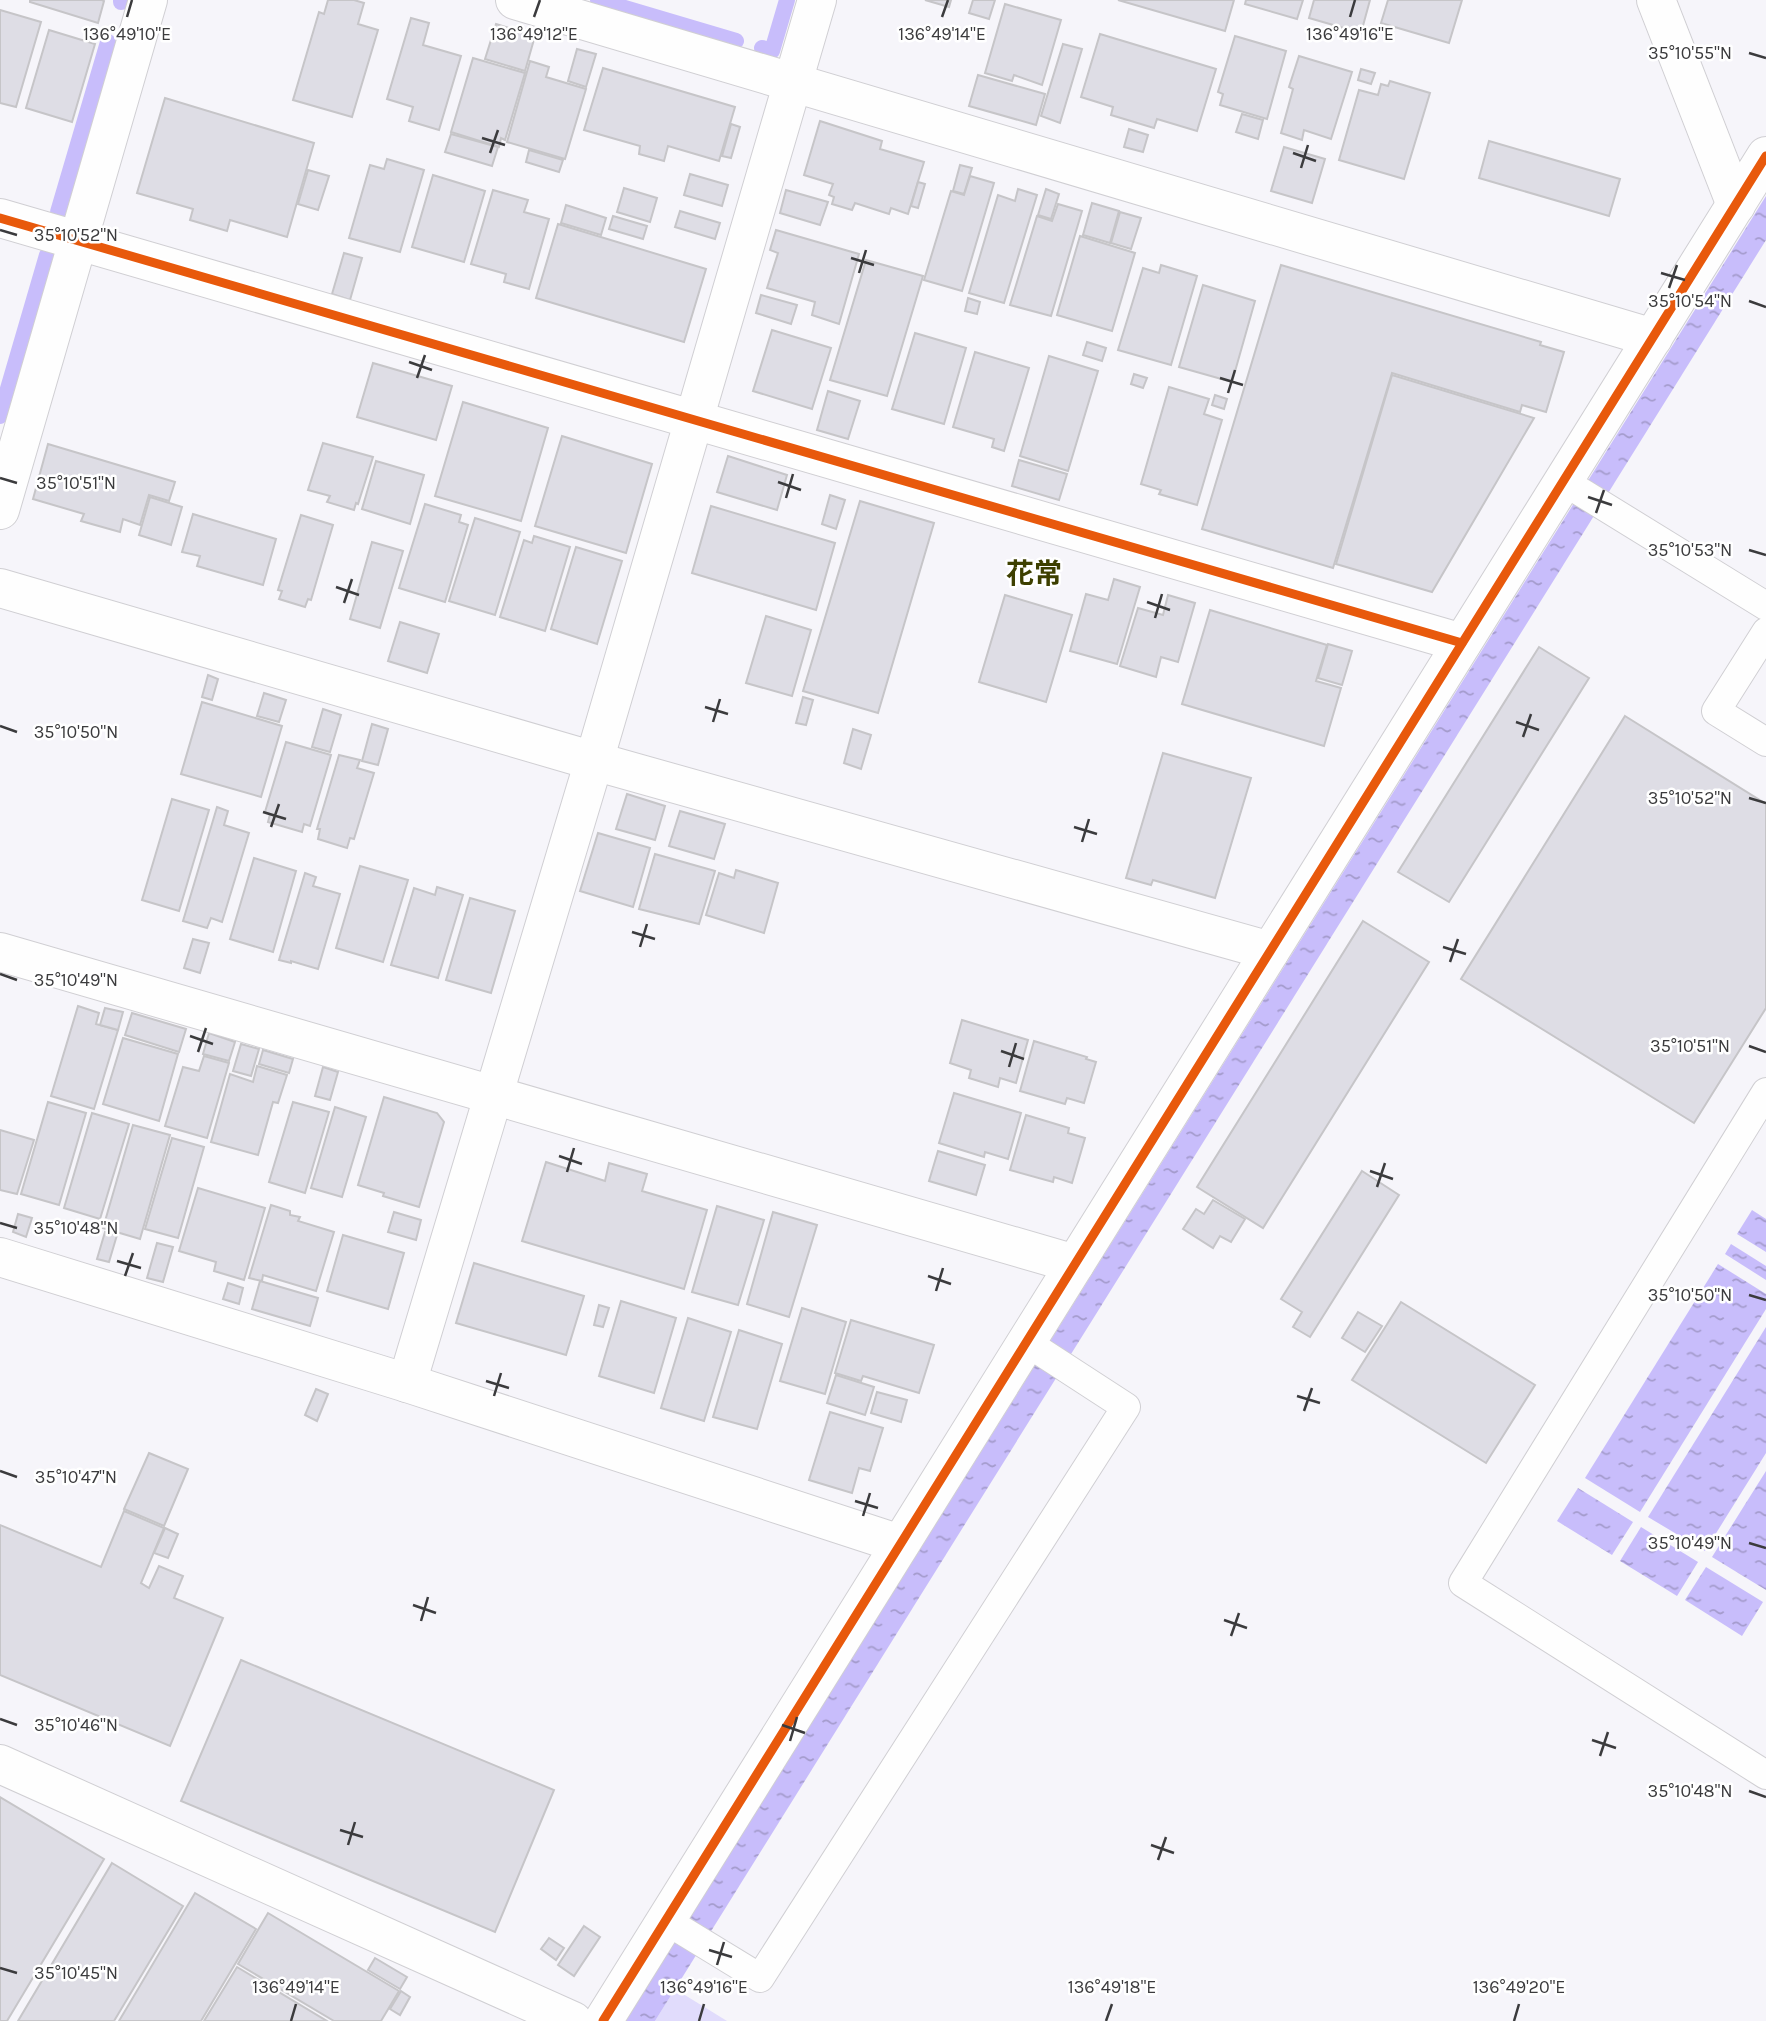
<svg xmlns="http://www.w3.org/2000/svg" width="1766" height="2021" viewBox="0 0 1766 2021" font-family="Karla,'Noto Sans JP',sans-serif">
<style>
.park{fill:#e1dcfc}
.water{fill:url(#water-ripples)}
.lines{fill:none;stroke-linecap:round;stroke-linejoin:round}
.stream{stroke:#c8bdfb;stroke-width:16}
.building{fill:#dedde5;stroke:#c6c5c8;stroke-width:2}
.service-casing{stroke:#d0cfd3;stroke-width:30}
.minor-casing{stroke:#d0cfd3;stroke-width:40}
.tertiary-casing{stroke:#d0cfd3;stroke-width:40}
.service{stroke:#fefefe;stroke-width:28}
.minor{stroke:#fefefe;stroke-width:38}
.tertiary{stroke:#fefefe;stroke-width:38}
.cycleway-casing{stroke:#fff;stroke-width:13}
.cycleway{stroke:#e8590c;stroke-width:9}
.ticks{fill:none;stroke:#3b3b3d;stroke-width:2.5}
.labels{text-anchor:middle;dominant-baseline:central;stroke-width:5;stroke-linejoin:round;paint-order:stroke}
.quarter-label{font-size:28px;font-weight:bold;fill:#3d3f00;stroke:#fff}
.ticks-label{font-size:18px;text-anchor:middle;fill:#3b3b3d;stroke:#fff;stroke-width:5;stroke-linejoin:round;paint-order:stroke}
</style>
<defs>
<pattern id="water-ripples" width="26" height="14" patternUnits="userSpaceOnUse" patternTransform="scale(1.75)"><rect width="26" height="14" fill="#c8bdfb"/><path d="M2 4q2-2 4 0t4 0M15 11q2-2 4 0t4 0" fill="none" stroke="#a49bcc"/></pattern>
</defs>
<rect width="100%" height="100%" fill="#f6f5fa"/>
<polygon class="park" points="675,1989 727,2021 655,2021"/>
<g class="water">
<polygon points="1766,196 1766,240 675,1989 655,2021 625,2021"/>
<polygon points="1752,1210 1766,1219 1766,1252 1737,1234"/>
<polygon points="1731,1244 1766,1266 1766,1280 1725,1254"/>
<polygon points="1718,1264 1766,1294 1766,1309 1640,1512 1585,1478"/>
<polygon points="1766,1327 1766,1453 1705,1551 1648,1517"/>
<polygon points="1766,1471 1766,1590 1712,1557"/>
<polygon points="1578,1488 1633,1522 1612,1555 1557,1521"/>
<polygon points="1641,1527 1698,1562 1677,1596 1620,1561"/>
<polygon points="1706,1567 1763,1602 1742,1636 1685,1600"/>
</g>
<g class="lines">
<g class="stream">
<polyline points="598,0 736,41"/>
<polyline points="121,2 121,0"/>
<polyline points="762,48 772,51 787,0"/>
<polyline points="58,212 108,42"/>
<polyline points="0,416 47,255"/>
</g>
</g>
<g class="building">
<polygon points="30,0 102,0 104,1 98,23 30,2"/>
<polygon points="328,0 354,0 364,3 358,24 378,30 352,117 293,100 319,12 324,14"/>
<polygon points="925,0 951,0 949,7"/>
<polygon points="973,0 995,0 989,19 969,13"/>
<polygon points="1118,0 1234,0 1225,31"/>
<polygon points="1246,0 1303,0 1297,19 1245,4"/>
<polygon points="1314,0 1370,0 1361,33 1309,18"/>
<polygon points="1388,0 1462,0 1449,43 1381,23"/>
<polygon points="1005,4 1061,20 1042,85 1014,75 1012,81 985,73"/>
<polygon points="0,10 41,22 16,107 0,103"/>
<polygon points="411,18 429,23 423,45 461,56 439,130 409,121 413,107 387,99"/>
<polygon points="496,24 535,36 525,71 485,59"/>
<polygon points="49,30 95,44 72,122 26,108"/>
<polygon points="1100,34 1216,69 1197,131 1157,119 1154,128 1111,115 1113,107 1081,97"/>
<polygon points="1235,36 1286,51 1267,119 1220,105 1223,94 1218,92"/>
<polygon points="1063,44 1082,49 1060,123 1041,116"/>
<polygon points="577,49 596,54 586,87 568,81"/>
<polygon points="1299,56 1352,72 1331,139 1304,130 1302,140 1281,133 1293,89 1289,87"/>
<polygon points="473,58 525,73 505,140 501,138 499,147 451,132"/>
<polygon points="530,61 549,67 546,77 586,89 565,159 507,142"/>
<polygon points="603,68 735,107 719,161 668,146 664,161 639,154 640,146 584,130"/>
<polygon points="1361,69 1375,73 1371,84 1358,80"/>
<polygon points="978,75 1045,94 1036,125 969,106"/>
<polygon points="1390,81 1430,93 1404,179 1339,160 1359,90 1378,95 1381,84 1388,86"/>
<polygon points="165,98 314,143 287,237 230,220 227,231 190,220 193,209 137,193"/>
<polygon points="1242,114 1263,120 1258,139 1236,132"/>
<polygon points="820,121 882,141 880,149 924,162 908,214 891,208 889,214 855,203 852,210 832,204 834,197 829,195 833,184 804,175"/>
<polygon points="731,124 740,127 731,158 722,156"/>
<polygon points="1129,129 1148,135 1143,152 1124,147"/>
<polygon points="451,134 498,147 492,166 445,152"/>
<polygon points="1489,141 1620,179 1609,216 1479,178"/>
<polygon points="1284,147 1325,159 1312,203 1271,191"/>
<polygon points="529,150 563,160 559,172 526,162"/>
<polygon points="387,159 424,170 400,252 349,238 370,165 384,169"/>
<polygon points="960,165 972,168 964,194 953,191"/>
<polygon points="308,170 329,176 318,210 298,204"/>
<polygon points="690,174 728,185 722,206 684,195"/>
<polygon points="433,175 485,191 464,262 412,247"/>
<polygon points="970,176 994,183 962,291 924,280 951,191 964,195"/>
<polygon points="918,182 925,184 918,208 911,206"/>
<polygon points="624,188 657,198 650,222 617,212"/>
<polygon points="1018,189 1037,195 1004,303 969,293 998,195 1015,201"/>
<polygon points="1046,189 1059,194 1051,219 1038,215"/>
<polygon points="493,190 528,200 524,212 549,219 529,289 504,282 506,274 471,264"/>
<polygon points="786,190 828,202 820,225 780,213"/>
<polygon points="1092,203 1119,211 1110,243 1083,235"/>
<polygon points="1058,204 1082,211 1051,316 1010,305 1037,216 1052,221"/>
<polygon points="566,205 606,218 601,235 561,223"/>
<polygon points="680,211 720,223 715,239 675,227"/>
<polygon points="1120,212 1141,218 1131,249 1111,243"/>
<polygon points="613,216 647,226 643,239 609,229"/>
<polygon points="558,224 706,269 684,342 536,298"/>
<polygon points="776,230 859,254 839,324 812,315 815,302 767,288 778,253 770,250"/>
<polygon points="1080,236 1135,253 1112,331 1057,315"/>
<polygon points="344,253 362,258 350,300 332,294"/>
<polygon points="866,260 923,276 887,396 830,380"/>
<polygon points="1161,265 1197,276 1171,365 1118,350 1143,268 1159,273"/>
<polygon points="1281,265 1541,342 1540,345 1564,352 1546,412 1522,405 1520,412 1392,373 1333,568 1202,529"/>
<polygon points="1203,285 1255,301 1232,382 1179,367"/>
<polygon points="761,295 797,305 791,324 756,313"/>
<polygon points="968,298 980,302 977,314 965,311"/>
<polygon points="772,330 831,348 812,409 753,391"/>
<polygon points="915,333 966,348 944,424 892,409"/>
<polygon points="1087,342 1106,348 1102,361 1083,355"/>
<polygon points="975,352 1029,368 1004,451 992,447 994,439 953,427"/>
<polygon points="1049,356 1098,371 1068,471 1020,456"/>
<polygon points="373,363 452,386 436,440 357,417"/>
<polygon points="1134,374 1147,378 1143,388 1131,384"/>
<polygon points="1392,375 1534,418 1432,592 1336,564"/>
<polygon points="1169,387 1209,399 1204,414 1222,420 1197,505 1159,494 1161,490 1141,484"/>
<polygon points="828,391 860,401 848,439 817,430"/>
<polygon points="1215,395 1227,399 1224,409 1212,405"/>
<polygon points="463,402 548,428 521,521 435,496"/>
<polygon points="562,436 652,464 626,553 535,526"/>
<polygon points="323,443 373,457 358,504 356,503 354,510 327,502 330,496 308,490"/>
<polygon points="48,444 175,482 169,501 149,495 140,525 123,519 120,532 81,521 84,514 33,499"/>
<polygon points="728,456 787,475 777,510 717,492"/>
<polygon points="1019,460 1067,474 1059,500 1012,486"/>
<polygon points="376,461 424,475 410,524 362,509"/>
<polygon points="830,495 845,500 836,529 822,524"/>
<polygon points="150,497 182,507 171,545 139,535"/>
<polygon points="860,501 934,523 878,713 803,691"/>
<polygon points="425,504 461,515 459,522 468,525 445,602 399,588"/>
<polygon points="711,506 835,543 816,610 692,573"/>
<polygon points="193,514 276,539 263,585 197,566 200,556 182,552"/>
<polygon points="301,515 333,525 311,600 308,599 305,607 279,599 282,591 278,590"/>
<polygon points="475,518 520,532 495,615 449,601"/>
<polygon points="534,536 570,547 545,631 500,617 524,540 532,543"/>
<polygon points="372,542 403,551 380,628 350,619"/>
<polygon points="576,547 622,561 597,644 551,629"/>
<polygon points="1114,579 1140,587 1117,664 1070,651 1086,594 1108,600"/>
<polygon points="1005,595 1072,615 1046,702 979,682"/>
<polygon points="1168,595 1195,603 1178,662 1161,657 1156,677 1120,666 1138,608 1163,615"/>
<polygon points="1210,610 1327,645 1316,681 1341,688 1324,746 1182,704"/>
<polygon points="766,616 811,630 792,696 746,683"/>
<polygon points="400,622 439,634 427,673 388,661"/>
<polygon points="1328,644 1352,651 1342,685 1318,678"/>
<polygon points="1539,647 1589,678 1449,902 1398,872"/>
<polygon points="208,675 218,679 212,700 202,697"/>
<polygon points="264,693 286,700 279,722 257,716"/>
<polygon points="803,697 813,700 806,725 796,723"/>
<polygon points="202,702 282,726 261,797 181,774"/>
<polygon points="323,709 341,715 330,752 312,747"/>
<polygon points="1625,716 1766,804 1766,1008 1694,1123 1461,979"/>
<polygon points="372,724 388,729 378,765 362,761"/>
<polygon points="853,729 871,735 861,769 844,763"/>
<polygon points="286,742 331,755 310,826 304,824 302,832 268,822 270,814 265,812"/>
<polygon points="1163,753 1251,778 1215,898 1153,880 1151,885 1126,878"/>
<polygon points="339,755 360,760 357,768 374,773 354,839 350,838 347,848 318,839 320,829 317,829"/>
<polygon points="627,794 665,806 655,840 616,829"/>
<polygon points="172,799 209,810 179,911 142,900"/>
<polygon points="217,807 228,811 224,825 249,833 222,922 211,918 207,928 183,921"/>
<polygon points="680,811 725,824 714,859 669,846"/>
<polygon points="598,833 650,848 633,907 580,891"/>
<polygon points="655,854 715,871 699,924 639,909"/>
<polygon points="254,858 296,871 273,952 230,939"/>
<polygon points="360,866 408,880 383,962 336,948"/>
<polygon points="736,870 778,883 764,933 706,915 719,873 734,878"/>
<polygon points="305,873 316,877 313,886 340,894 318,969 291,961 291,963 279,960"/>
<polygon points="437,887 463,895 438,978 391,965 414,888 435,895"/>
<polygon points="470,898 515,911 491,993 446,980"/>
<polygon points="1363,921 1429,962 1263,1228 1197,1187"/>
<polygon points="193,939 209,943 200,973 184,968"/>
<polygon points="78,1006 99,1013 96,1024 118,1030 94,1109 51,1096"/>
<polygon points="105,1008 123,1012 118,1030 100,1025"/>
<polygon points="132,1013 186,1029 179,1052 125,1035"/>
<polygon points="962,1020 1028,1040 1016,1083 1000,1078 998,1087 969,1078 971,1070 950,1063"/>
<polygon points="209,1033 235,1042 229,1061 203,1054"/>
<polygon points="123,1038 178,1054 159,1121 103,1104"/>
<polygon points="1034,1041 1087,1057 1086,1059 1096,1062 1084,1103 1067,1098 1065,1104 1020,1091"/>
<polygon points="241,1044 259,1049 251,1076 233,1071"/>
<polygon points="263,1050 293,1059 289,1073 259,1064"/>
<polygon points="204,1056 229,1063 207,1138 165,1126 183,1067 199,1071"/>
<polygon points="257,1066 287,1075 278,1103 273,1102 258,1155 211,1142 230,1074 253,1082"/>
<polygon points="323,1067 338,1072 330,1100 315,1096"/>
<polygon points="954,1093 1021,1113 1008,1159 985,1152 984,1157 939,1143"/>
<polygon points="384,1097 437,1113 444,1122 419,1207 383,1196 384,1193 358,1185"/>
<polygon points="48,1102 86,1113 59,1205 21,1194"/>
<polygon points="293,1102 329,1112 305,1193 269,1182"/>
<polygon points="335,1107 366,1117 342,1197 311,1188"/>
<polygon points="92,1113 129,1124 100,1219 64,1208"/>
<polygon points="1026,1115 1069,1128 1068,1133 1085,1138 1072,1183 1054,1177 1053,1182 1010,1170"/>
<polygon points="133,1125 170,1135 140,1239 103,1228"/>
<polygon points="0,1130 34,1140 17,1194 0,1190"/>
<polygon points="172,1138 204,1147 178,1238 145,1229"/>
<polygon points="938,1151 985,1165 976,1195 929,1181"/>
<polygon points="546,1162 605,1181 609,1163 647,1174 642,1191 707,1210 684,1289 522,1241"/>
<polygon points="1362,1171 1399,1195 1310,1337 1293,1327 1302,1312 1281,1299"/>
<polygon points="198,1188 265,1208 244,1280 214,1271 216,1262 179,1251"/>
<polygon points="1213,1200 1245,1219 1231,1242 1220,1236 1213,1248 1183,1229 1196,1209 1204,1214"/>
<polygon points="271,1205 290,1211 290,1215 300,1217 298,1221 334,1232 316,1291 263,1275 262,1281 249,1278"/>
<polygon points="717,1206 764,1220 738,1305 692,1292"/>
<polygon points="394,1212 421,1220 416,1240 388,1232"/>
<polygon points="773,1212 817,1225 789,1317 747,1304"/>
<polygon points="18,1214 32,1218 26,1237 13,1232"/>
<polygon points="105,1232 117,1235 109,1262 97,1259"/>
<polygon points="343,1235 404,1253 388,1309 327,1291"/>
<polygon points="157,1243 173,1247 163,1282 147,1278"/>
<polygon points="474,1263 584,1296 566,1355 456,1323"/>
<polygon points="260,1281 318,1298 310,1326 252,1309"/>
<polygon points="228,1283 243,1288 239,1304 223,1299"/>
<polygon points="621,1301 676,1318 654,1393 599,1376"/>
<polygon points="1401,1302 1535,1385 1486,1463 1352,1380"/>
<polygon points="599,1305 609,1308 603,1327 594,1325"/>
<polygon points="802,1308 846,1322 825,1394 780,1381"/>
<polygon points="1358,1312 1382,1326 1365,1352 1342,1338"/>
<polygon points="688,1318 731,1332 704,1421 661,1408"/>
<polygon points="851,1320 934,1345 919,1393 863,1376 861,1381 835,1373"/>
<polygon points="739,1330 782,1344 757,1429 713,1417"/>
<polygon points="836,1375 874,1387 865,1415 827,1403"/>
<polygon points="316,1389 328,1394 317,1421 305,1415"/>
<polygon points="877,1392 907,1400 901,1422 871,1413"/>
<polygon points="830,1412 883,1428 870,1471 859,1468 852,1493 809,1480"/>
<polygon points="149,1453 188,1469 164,1526 124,1509"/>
<polygon points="124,1511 164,1528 141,1583 149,1588 159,1566 183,1576 174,1598 223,1618 170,1746 0,1675 0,1525 101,1567"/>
<polygon points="165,1528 178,1534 168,1558 154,1553"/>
<polygon points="241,1660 554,1790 495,1932 181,1801"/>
<polygon points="0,1797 104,1859 7,2021 0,2021"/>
<polygon points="112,1863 183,1906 114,2021 18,2021"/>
<polygon points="195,1893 256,1929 201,2021 119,2021"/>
<polygon points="268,1913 399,1991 381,2021 334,2021 238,1964"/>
<polygon points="584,1926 600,1937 574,1976 558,1965"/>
<polygon points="549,1938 564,1948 556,1960 541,1949"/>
<polygon points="375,1958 407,1977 400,1989 368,1970"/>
<polygon points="237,1967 327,2021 204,2021"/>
<polygon points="401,1991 410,1997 400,2015 390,2009"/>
</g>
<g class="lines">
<g class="service-casing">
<g id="service">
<polyline points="1563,481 1766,606"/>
<polyline points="1766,632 1716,711 1766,742"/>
<polyline points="1766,1092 1463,1583 1766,1775"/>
<polyline points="665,1920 760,1978 1126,1407 1026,1342"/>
</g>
</g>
<g class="minor-casing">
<g id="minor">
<polyline points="515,0 1653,338"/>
<polyline points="1656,0 1736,205"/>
<polyline points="0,218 1462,643"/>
<polyline points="0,510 148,0"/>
<polyline points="0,588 594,761 1270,951"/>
<polyline points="0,952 1075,1264"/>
<polyline points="0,1257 407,1383 900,1544"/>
<polyline points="407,1383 594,761 817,0"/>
<polyline points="0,1764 573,2021"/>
</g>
</g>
<g class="tertiary-casing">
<polyline id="tertiary" points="603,2021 1766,156"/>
</g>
<use href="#service" class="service"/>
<use href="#minor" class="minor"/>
<use href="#tertiary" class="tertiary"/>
<g class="cycleway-casing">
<g id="cycleway">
<polyline points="0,218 1462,643"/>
<polyline points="603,2021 1766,156"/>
</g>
</g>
<use href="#cycleway" class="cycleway"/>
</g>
<path class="ticks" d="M 127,17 L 132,0M 534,17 L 540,0M 942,17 L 948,0M 1350,17 L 1355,0M 1749,53 L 1766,58M 482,138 L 505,145M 490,153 L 498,130M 1293,153 L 1316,161M 1301,168 L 1308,145M 0,230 L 17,235M 851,258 L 874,265M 859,273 L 866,250M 1661,273 L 1685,280M 1669,288 L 1677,265M 1749,301 L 1766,307M 409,362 L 432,370M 417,378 L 425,355M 1220,378 L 1243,385M 1228,393 L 1235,370M 0,478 L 17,483M 778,482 L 801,490M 1588,497 L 1612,505M 786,498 L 793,474M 1596,513 L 1604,490M 1749,550 L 1766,555M 336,587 L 359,595M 1147,602 L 1170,610M 344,603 L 352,579M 1155,618 L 1162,594M 705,707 L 728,714M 713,722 L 720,699M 1516,722 L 1539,730M 0,726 L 17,732M 1523,737 L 1531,714M 1749,798 L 1766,803M 263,812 L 286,819M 271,827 L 279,804M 1074,827 L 1097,834M 1082,842 L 1089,819M 632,932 L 655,939M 640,947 L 647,924M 1443,947 L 1466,954M 1450,962 L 1458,939M 0,974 L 17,980M 190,1036 L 213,1044M 1749,1046 L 1766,1052M 1001,1051 L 1024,1059M 198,1052 L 206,1028M 1009,1067 L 1016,1043M 559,1156 L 582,1164M 1370,1171 L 1393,1179M 567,1172 L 574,1148M 1377,1187 L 1385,1163M 0,1223 L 17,1228M 117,1261 L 141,1268M 125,1276 L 133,1253M 928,1276 L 951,1284M 936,1291 L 943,1268M 1749,1295 L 1766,1300M 486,1381 L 509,1388M 494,1396 L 501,1373M 1297,1396 L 1320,1403M 1304,1411 L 1312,1388M 0,1471 L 17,1477M 855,1501 L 878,1508M 863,1516 L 870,1493M 1749,1543 L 1766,1548M 413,1605 L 436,1613M 1224,1620 L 1247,1628M 421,1621 L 428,1597M 1231,1636 L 1239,1613M 0,1719 L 17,1725M 782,1725 L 805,1733M 1592,1740 L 1616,1748M 790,1741 L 797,1717M 1600,1756 L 1608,1732M 1749,1791 L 1766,1797M 340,1830 L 363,1837M 348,1845 L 355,1822M 1151,1845 L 1174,1853M 1158,1860 L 1166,1837M 709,1950 L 732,1957M 717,1965 L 724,1942M 0,1968 L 17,1973M 291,2021 L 296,2004M 699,2021 L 704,2004M 1106,2021 L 1112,2004M 1514,2021 L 1519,2004"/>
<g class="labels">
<g class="quarter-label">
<text x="1034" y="573">花常</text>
</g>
</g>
<g class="ticks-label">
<text x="127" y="40">136°49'10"E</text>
<text x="534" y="40">136°49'12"E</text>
<text x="942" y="40">136°49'14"E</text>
<text x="1350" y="40">136°49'16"E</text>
<text x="1690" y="59">35°10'55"N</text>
<text x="76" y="241">35°10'52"N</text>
<text x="1690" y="307">35°10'54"N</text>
<text x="76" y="489">35°10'51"N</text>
<text x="1690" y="556">35°10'53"N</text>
<text x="76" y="738">35°10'50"N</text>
<text x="1690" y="804">35°10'52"N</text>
<text x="76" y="986">35°10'49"N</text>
<text x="1690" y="1052">35°10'51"N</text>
<text x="76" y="1234">35°10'48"N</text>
<text x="1690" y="1301">35°10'50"N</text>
<text x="76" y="1483">35°10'47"N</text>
<text x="1690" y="1549">35°10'49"N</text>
<text x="76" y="1731">35°10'46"N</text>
<text x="1690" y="1797">35°10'48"N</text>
<text x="76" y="1979">35°10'45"N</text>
<text x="296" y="1993">136°49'14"E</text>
<text x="704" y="1993">136°49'16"E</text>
<text x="1112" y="1993">136°49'18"E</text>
<text x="1519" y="1993">136°49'20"E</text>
</g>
</svg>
